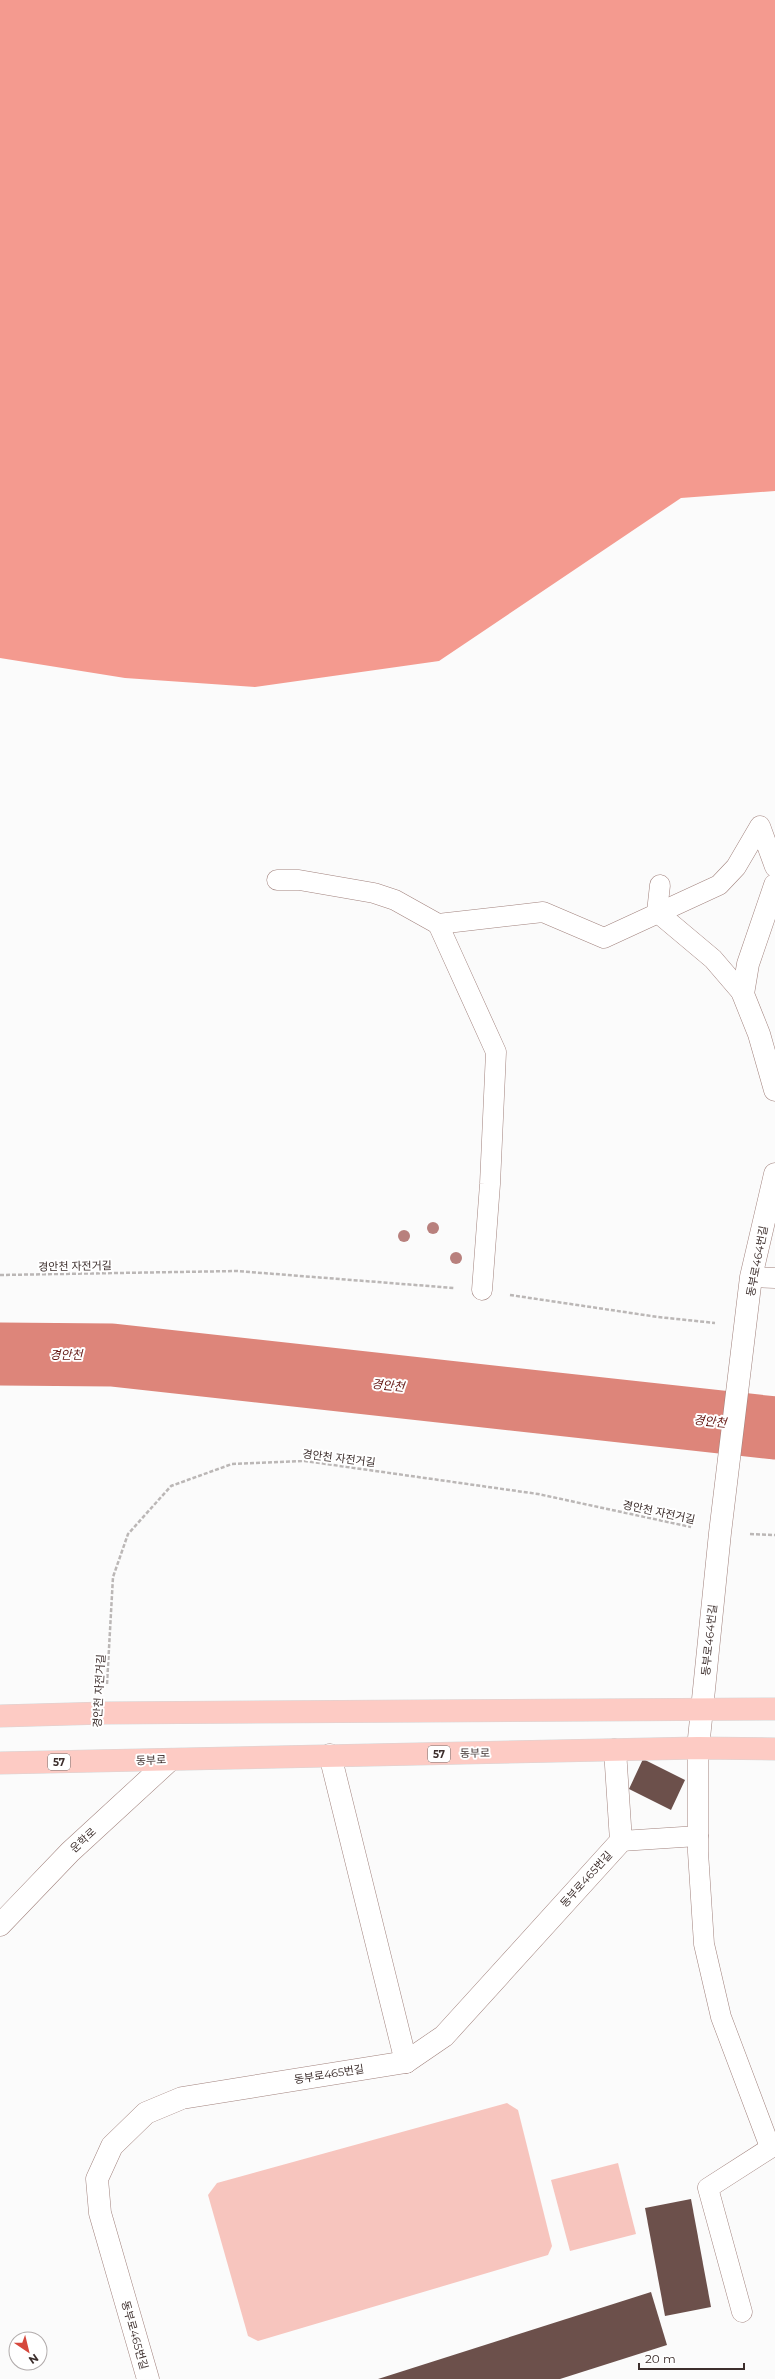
<svg xmlns="http://www.w3.org/2000/svg" width="775" height="2379" viewBox="0 0 775 2379" font-family="Montserrat,'Noto Sans KR',sans-serif">
<style>
.green{fill:#f7c5be}
.forest{fill:#f49a8f}
.lines{fill:none;stroke-linecap:round;stroke-linejoin:round}
.river{stroke:#dd857a;stroke-width:63}
.building{fill:#6c504b}
.service-casing{stroke:#a1827d;stroke-width:21}
.minor-casing{stroke:#a1827d;stroke-width:23}
.primary-casing{stroke:#d8d5d5;stroke-width:23}
.path{stroke:#bbb7b6;stroke-width:2.5;stroke-dasharray:4 2;stroke-linecap:butt}
.service{stroke:#fff;stroke-width:20}
.minor{stroke:#fff;stroke-width:22}
.primary{stroke:#fdcbc4;stroke-width:22}
.tree{fill:#b8807d}
.labels{text-anchor:middle;dominant-baseline:central;stroke-width:4;stroke-linejoin:round;paint-order:stroke}
.shield{fill:#fff;stroke:#766d6b;stroke-width:1}
.shield-label{font-size:10px;font-weight:bold;fill:#3c2e2c}
.street-label{font-size:11px;fill:#3c2e2c;stroke:#fff}
.water-label{font-size:12px;font-style:italic;fill:#631511;stroke:#fff}
</style>
<rect width="100%" height="100%" fill="#fbfbfb"/>
<g class="green">
<polygon points="507,2103 518,2110 552,2246 548,2255 258,2341 248,2336 208,2195 217,2183"/>
<polygon points="618,2163 636,2234 570,2251 551,2180"/>
</g>
<polygon class="forest" points="0,0 775,0 775,491 681,498 439,661 255,687 125,678 0,658"/>
<g class="lines">
<polyline class="river" points="0,1354 112,1355 775,1428"/>
</g>
<g class="building">
<polygon points="643,1759 685,1780 671,1810 629,1789"/>
<polygon points="691,2199 711,2307 665,2316 645,2208"/>
<polygon points="651,2292 667,2345 560,2379 378,2379"/>
</g>
<g class="lines">
<g class="service-casing">
<g id="service">
<polyline points="277,880 299,880 374,893 395,900 438,924 543,912 604,938 719,885 736,867 760,826 775,867"/>
<polyline points="660,885 657,912 713,959 743,994"/>
<polyline points="438,924 496,1052 490,1184 482,1290"/>
<polyline points="751,1277 775,1278"/>
<polyline points="698,1748 698,1852 704,1944 721,2017 770,2147"/>
<polyline points="621,1841 698,1836"/>
<polyline points="742,2312 708,2188 775,2145"/>
</g>
</g>
<g class="minor-casing">
<g id="minor">
<polyline points="775,885 748,964 743,994 759,1034 775,1090"/>
<polyline points="698,1748 720,1533 751,1277 775,1174"/>
<polyline points="330,1755 406,2062"/>
<polyline points="0,1925 70,1852 170,1760"/>
<polyline points="148,2379 100,2213 97,2179 112,2146 146,2113 182,2098 406,2062 444,2036 621,1841 615,1750"/>
</g>
</g>
<g class="primary-casing">
<g id="primary">
<polyline points="0,1716 105,1713 775,1709"/>
<polyline points="0,1763 698,1748 775,1749"/>
</g>
</g>
<g class="path">
<polyline points="0,1275 237,1271 454,1288"/>
<polyline points="510,1295 658,1317 715,1323"/>
<polyline points="750,1534 775,1535"/>
<polyline points="107,1684 113,1577 128,1534 171,1486 232,1464 305,1461 538,1494 691,1527"/>
</g>
<use href="#service" class="service"/>
<use href="#minor" class="minor"/>
<use href="#primary" class="primary"/>
</g>
<g class="tree">
<circle cx="433" cy="1228" r="6"/>
<circle cx="404" cy="1236" r="6"/>
<circle cx="456" cy="1258" r="6"/>
</g>
<g class="labels">
<g class="shield">
<rect x="428" y="1746" width="22" height="16" rx="3"/>
<rect x="48" y="1754" width="22" height="16" rx="3"/>
</g>
<g class="shield-label">
<text x="439" y="1754">57</text>
<text x="59" y="1762">57</text>
</g>
<g class="street-label">
<text transform="translate(757 1261) rotate(-79)">동부로464번길</text>
<text transform="translate(75 1266) rotate(-1)">경안천 자전거길</text>
<text transform="translate(339 1458) rotate(7)">경안천 자전거길</text>
<text transform="translate(659 1512) rotate(12)">경안천 자전거길</text>
<text transform="translate(709 1640) rotate(-84)">동부로464번길</text>
<text transform="translate(99 1691) rotate(-87)">경안천 자전거길</text>
<text transform="translate(475 1753) rotate(-1)">동부로</text>
<text transform="translate(151 1760) rotate(-2)">동부로</text>
<text transform="translate(83 1840) rotate(-43)">운학로</text>
<text transform="translate(586 1879) rotate(-48)">동부로465번길</text>
<text transform="translate(329 2074) rotate(-9)">동부로465번길</text>
<text transform="translate(135 2335) rotate(74)">동부로465번길</text>
</g>
<g class="water-label">
<text x="66" y="1354">경안천</text>
<text transform="translate(388 1385) rotate(6)">경안천</text>
<text transform="translate(710 1421) rotate(6)">경안천</text>
</g>
</g>
<g transform="translate(28 2351) rotate(145)"><circle r="19" fill="#ffffff" stroke="#b1abab"/>
<path d="M0-3L7 15L0 10L-7 15Z" fill="#d6483d"/>
<text y="-6" font-size="11" font-weight="bold" text-anchor="middle" fill="#3c2e2c">N</text>
</g>
<path d="M639 2363v6h105v-6" fill="none" stroke="#3c2e2c" stroke-width="2"/>
<text x="645" y="2363" font-size="12" fill="#3c2e2c" stroke="#ffffff" stroke-width="3" paint-order="stroke">20 m</text>
</svg>
